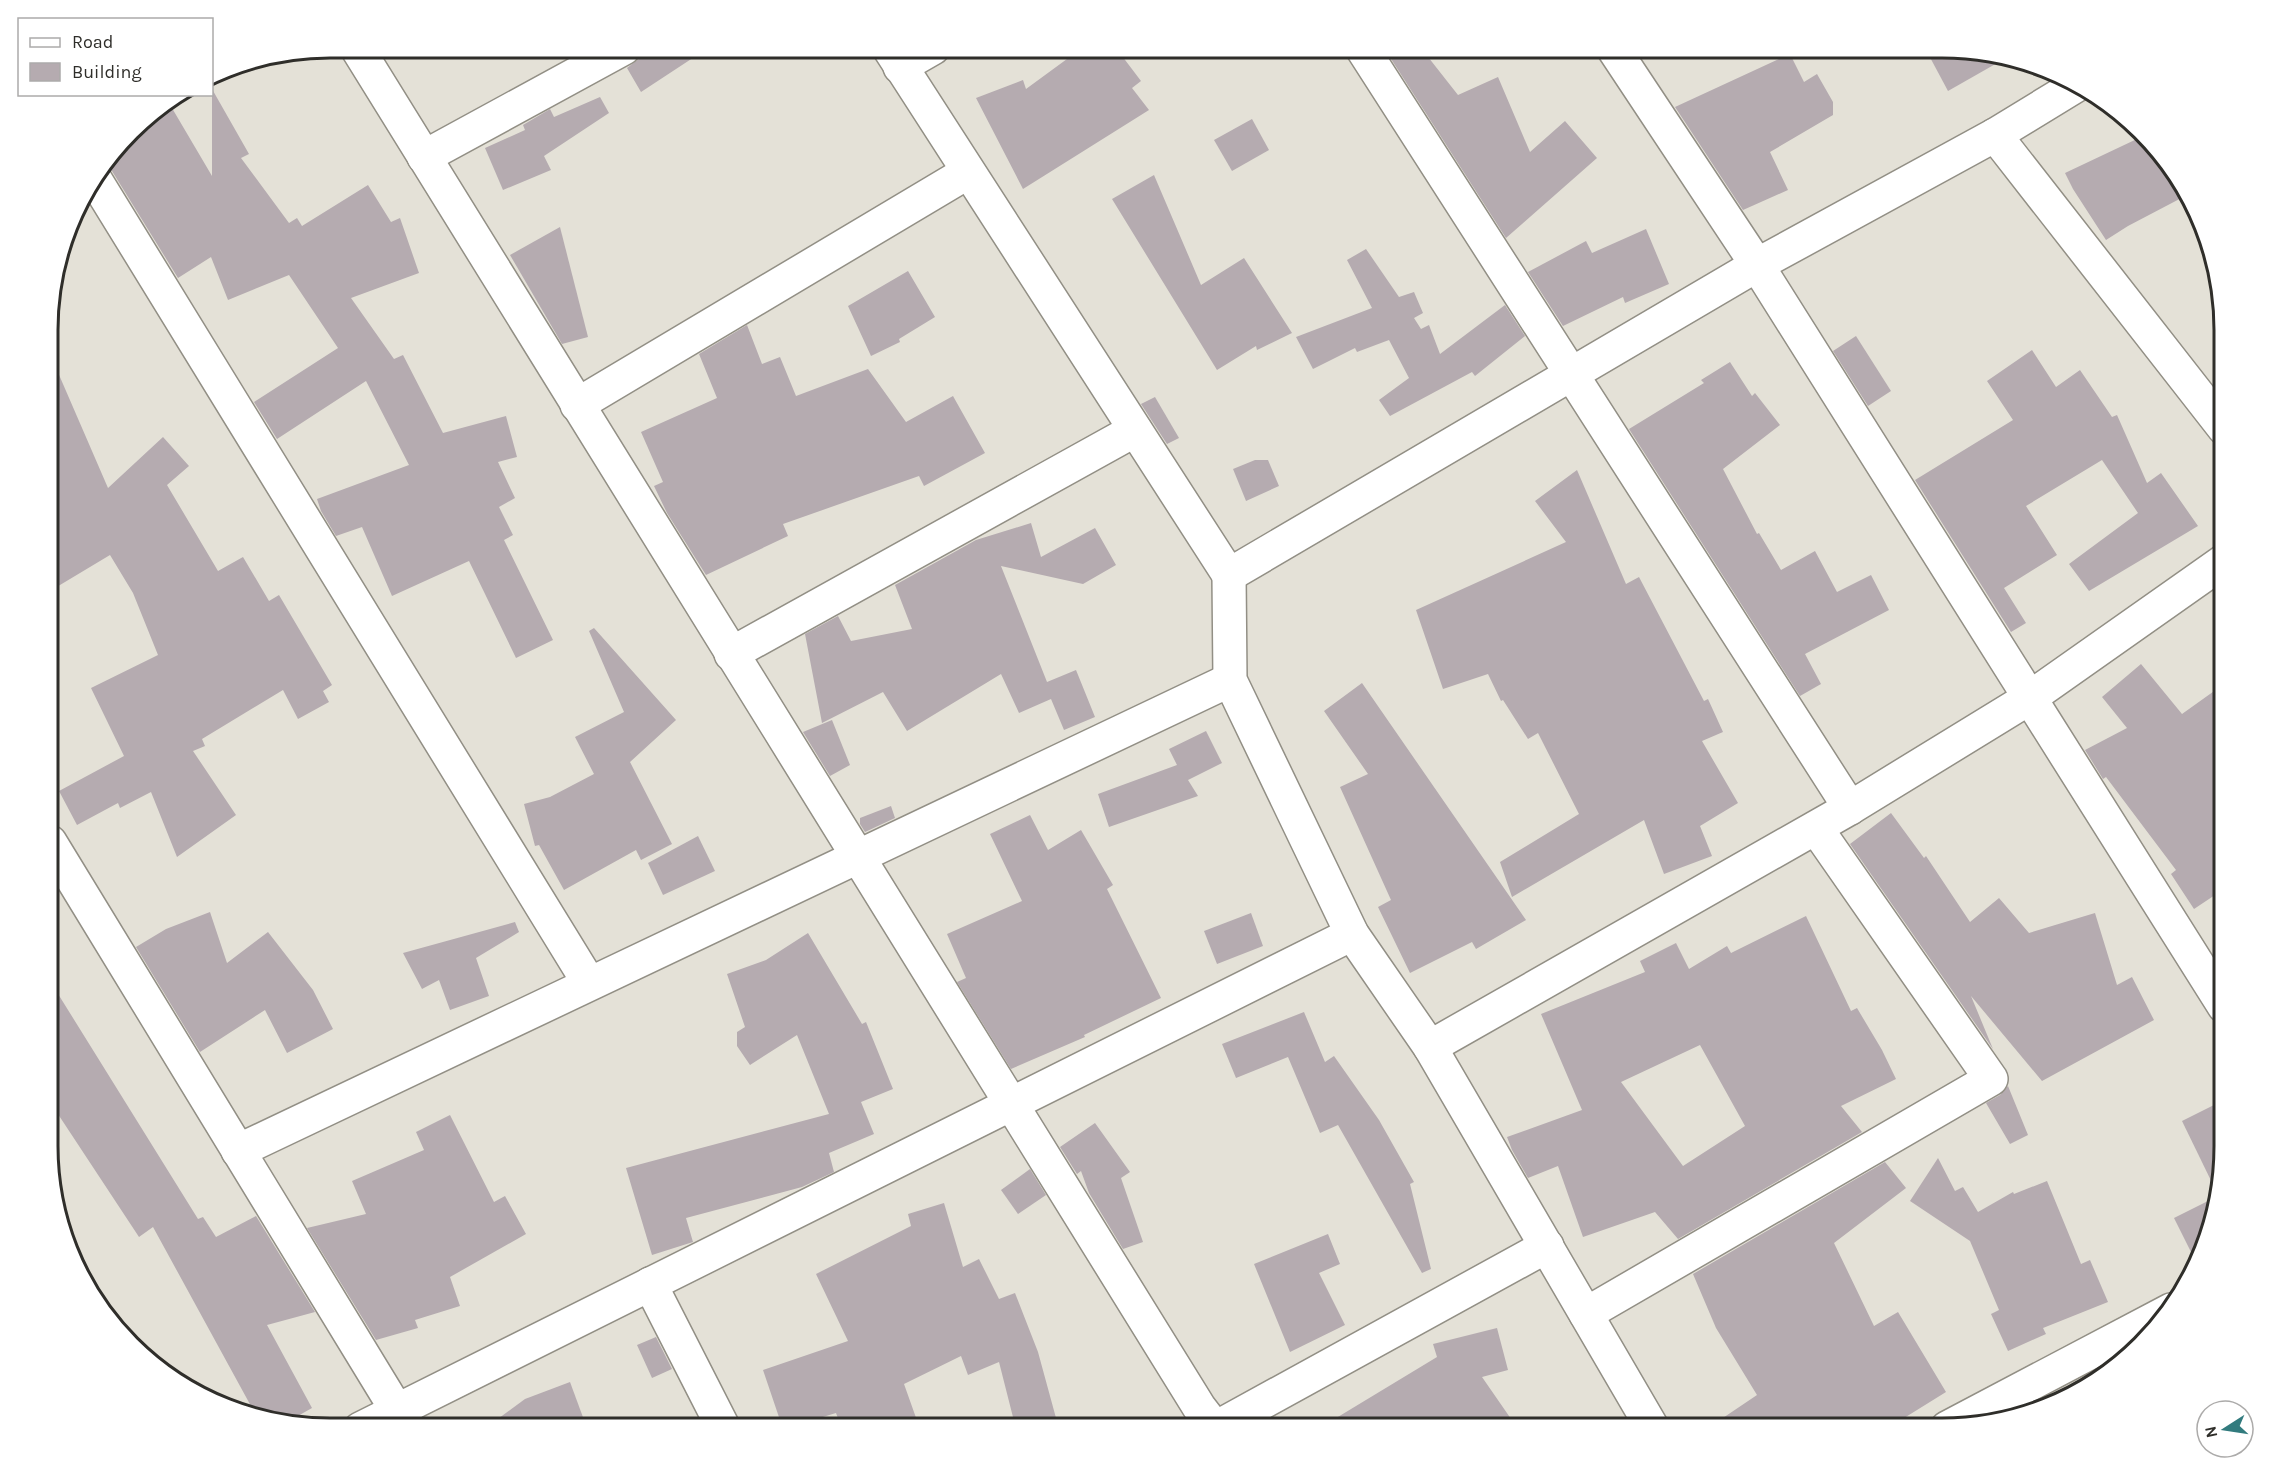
<svg xmlns="http://www.w3.org/2000/svg" width="2273" height="1477" viewBox="0 0 2273 1477" font-family="Karla,sans-serif">
<style>
.building{fill:#b5abb0;fill-rule:evenodd}
.lines{fill:none;stroke-linecap:round;stroke-linejoin:round}
.street-casing{stroke:#928f85;stroke-width:36}
.street{stroke:#fff;stroke-width:33}
.rim{fill:none;stroke:#2f2e2a;stroke-width:3}
</style>
<rect width="100%" height="100%" fill="#e4e1d7"/>
<g class="building">
<polygon points="643,48 708,48 641,92 627,68 640,58"/>
<polygon points="1082,48 1116,48 1141,81 1132,88 1149,110 1023,189 976,98 1023,80 1026,89"/>
<polygon points="1384,48 1421,48 1458,95 1498,77 1530,152 1565,121 1597,158 1506,238"/>
<polygon points="1925,48 1943,48 2006,58 1948,91"/>
<polygon points="1790,54 1804,82 1817,74 1833,102 1833,115 1770,152 1788,190 1743,210 1675,107"/>
<polygon points="212,89 249,154 241,158 289,223 297,218 302,226 368,185 391,222 400,218 419,273 351,298 394,359 403,355 443,433 506,416 517,457 498,462 515,498 499,507 513,535 504,540 553,640 516,658 469,561 392,596 362,527 336,536 321,511 317,499 409,465 366,381 277,439 254,402 338,348 289,275 228,300 211,257 178,278 112,171 107,166 144,118 169,103 212,176"/>
<polygon points="600,97 609,113 544,156 551,170 503,190 485,148 525,130 523,125 550,109 554,117"/>
<polygon points="1252,119 1269,150 1232,171 1214,140"/>
<polygon points="2139,138 2187,190 2189,194 2128,226 2106,240 2073,189 2065,173"/>
<polygon points="1154,175 1201,285 1244,258 1292,333 1257,350 1256,346 1217,370 1112,199"/>
<polygon points="560,227 588,337 562,344 510,255"/>
<polygon points="1646,229 1669,284 1625,303 1623,297 1563,326 1528,272 1586,241 1592,253"/>
<polygon points="1366,249 1399,297 1414,292 1423,313 1414,318 1421,329 1429,325 1440,354 1505,305 1525,336 1475,376 1472,372 1390,416 1379,400 1409,378 1389,340 1357,352 1355,348 1313,369 1296,337 1372,308 1347,260"/>
<polygon points="908,271 935,317 899,339 900,342 871,356 848,306"/>
<polygon points="747,325 762,364 780,357 796,396 868,369 906,422 953,396 985,453 924,486 919,476 783,524 788,536 706,575 667,513 654,486 663,482 641,432 717,398 699,354"/>
<polygon points="1856,336 1891,391 1868,406 1833,351"/>
<polygon points="2032,350 2056,387 2080,370 2112,417 2117,415 2147,483 2161,473 2198,526 2089,591 2069,564 2138,513 2102,460 2026,506 2057,555 2004,588 2026,623 2011,632 1915,480 2013,420 1987,381"/>
<polygon points="50,354 108,488 163,437 189,466 167,485 218,571 243,557 269,601 279,595 332,685 323,691 329,702 298,719 283,690 202,739 205,746 193,751 236,815 177,857 151,792 120,808 118,803 77,825 59,791 124,756 91,688 158,655 133,593 110,555 50,591"/>
<polygon points="1730,362 1752,396 1755,393 1780,425 1723,469 1757,534 1759,533 1781,570 1815,551 1837,592 1871,575 1889,610 1805,654 1821,684 1800,696 1629,429 1704,383 1701,380"/>
<polygon points="1155,397 1179,438 1167,444 1141,404"/>
<polygon points="1255,460 1268,460 1279,486 1246,501 1233,469"/>
<polygon points="1577,470 1626,584 1639,577 1704,701 1708,699 1723,732 1702,741 1738,803 1700,826 1712,856 1664,874 1644,820 1512,897 1500,862 1579,814 1538,733 1528,739 1503,700 1501,701 1488,674 1443,689 1416,610 1566,542 1535,501"/>
<polygon points="1031,523 1041,557 1095,528 1116,565 1083,584 1001,566 1047,682 1076,670 1095,717 1064,730 1051,699 1019,713 1001,674 907,731 883,692 822,723 805,634 838,616 851,641 912,629 895,585 976,540"/>
<polygon points="594,628 676,720 630,762 672,844 641,860 636,850 564,890 539,845 535,846 524,804 550,797 594,774 575,737 624,712 589,631"/>
<polygon points="2141,664 2182,714 2224,684 2224,889 2194,909 2171,874 2176,870 2106,777 2103,779 2085,750 2127,728 2102,697"/>
<polygon points="1362,683 1526,920 1476,949 1472,942 1410,973 1378,907 1391,900 1340,787 1368,774 1324,711"/>
<polygon points="832,720 850,765 830,776 803,732"/>
<polygon points="1206,731 1222,763 1188,780 1198,796 1109,827 1098,794 1177,765 1169,749"/>
<polygon points="891,806 895,818 865,832 860,824 860,818"/>
<polygon points="1891,813 1924,858 1926,856 1970,922 1999,898 2029,933 2095,913 2117,985 2132,977 2154,1020 2042,1081 1971,996 1993,1049 1850,844"/>
<polygon points="1030,815 1048,850 1081,830 1113,885 1107,889 1161,998 1084,1035 1085,1037 1011,1069 957,982 966,978 947,934 1022,901 990,834"/>
<polygon points="698,836 715,871 663,895 648,863"/>
<polygon points="210,912 227,963 268,932 313,990 333,1029 287,1053 265,1010 200,1052 136,947 166,929"/>
<polygon points="1251,913 1263,946 1217,964 1204,931"/>
<path d="M 1806,916 L 1851,1011 L 1857,1008 L 1882,1050 L 1896,1079 L 1841,1106 L 1862,1132 L 1678,1239 L 1655,1212 L 1583,1237 L 1558,1166 L 1528,1178 L 1512,1150 L 1507,1137 L 1582,1110 L 1541,1014 L 1645,972 L 1640,961 L 1676,943 L 1689,969 L 1727,946 L 1731,953 ZM 1700,1045 L 1745,1126 L 1683,1166 L 1621,1082 Z"/>
<polygon points="515,922 519,932 476,958 489,996 450,1010 439,980 422,989 403,953"/>
<polygon points="808,933 862,1024 866,1022 893,1089 861,1102 874,1134 829,1153 834,1172 802,1187 686,1218 693,1242 652,1255 626,1168 829,1114 797,1035 750,1065 737,1046 737,1032 745,1027 727,974 766,960"/>
<polygon points="50,981 198,1219 203,1217 216,1237 256,1216 315,1312 267,1325 312,1408 287,1422 257,1417 153,1227 139,1237 50,1102"/>
<polygon points="1304,1012 1325,1062 1334,1056 1379,1120 1414,1182 1410,1184 1431,1269 1422,1273 1338,1125 1320,1133 1288,1057 1236,1078 1222,1044"/>
<polygon points="2008,1086 2028,1135 2010,1144 1986,1103 2000,1095"/>
<polygon points="2224,1100 2224,1165 2218,1195 2182,1121"/>
<polygon points="450,1115 494,1202 505,1196 526,1234 450,1277 460,1306 415,1320 418,1328 376,1340 307,1228 366,1214 352,1181 424,1150 416,1132"/>
<polygon points="1095,1123 1130,1172 1121,1178 1143,1242 1123,1249 1089,1193 1081,1171 1077,1174 1060,1147"/>
<polygon points="1938,1158 1955,1191 1963,1187 1978,1212 2013,1192 2014,1194 2047,1181 2081,1264 2090,1260 2108,1302 2043,1328 2046,1334 2008,1351 1991,1314 1999,1310 1970,1241 1910,1201"/>
<polygon points="1885,1162 1906,1188 1834,1243 1874,1326 1898,1312 1946,1392 1888,1428 1708,1428 1757,1395 1716,1328 1693,1274"/>
<polygon points="1030,1169 1046,1195 1018,1214 1001,1190"/>
<polygon points="2218,1196 2210,1237 2197,1264 2174,1218"/>
<polygon points="944,1203 963,1267 979,1259 999,1299 1015,1293 1038,1352 1059,1429 1016,1429 999,1362 968,1375 961,1356 904,1384 920,1429 842,1429 836,1413 783,1429 763,1370 848,1341 816,1274 911,1226 908,1214"/>
<polygon points="1328,1234 1340,1264 1319,1273 1345,1325 1290,1352 1254,1264"/>
<polygon points="1497,1328 1508,1370 1482,1377 1518,1429 1318,1429 1437,1357 1433,1344"/>
<polygon points="656,1337 672,1369 652,1378 637,1345"/>
<polygon points="570,1382 584,1420 559,1429 484,1429 525,1399"/>
</g>
<g class="lines">
<g class="street-casing">
<g id="street">
<polyline points="357,48 1199,1407 1216,1429"/>
<polyline points="889,48 1229,575 1757,265 1995,135 2077,85"/>
<polyline points="1362,48 1850,808"/>
<polyline points="1613,48 1757,265 2224,1006"/>
<polyline points="900,67 933,48"/>
<polyline points="1995,135 2224,428"/>
<polyline points="424,157 624,48"/>
<polyline points="96,181 589,983"/>
<polyline points="577,405 968,172"/>
<polyline points="1229,575 1230,680 1352,934 1430,1047 1653,1429"/>
<polyline points="731,654 1135,430"/>
<polyline points="50,842 396,1409 410,1429"/>
<polyline points="1430,1047 1850,808 2031,697 2224,561"/>
<polyline points="238,1151 1230,680"/>
<polyline points="650,1284 724,1429"/>
<polyline points="1586,1314 1991,1079 1816,828"/>
<polyline points="1947,1428 2171,1310"/>
<polyline points="360,1429 1352,934"/>
<polyline points="1214,1429 1547,1246"/>
</g>
</g>
<use href="#street" class="street"/>
</g>
<path d="M0 0H2273V1477H0ZM330 58H1942A272 272 0 0 1 2214 330V1146A272 272 0 0 1 1942 1418H330A272 272 0 0 1 58 1146V330A272 272 0 0 1 330 58Z" fill="#fff" fill-rule="evenodd"/>
<path class="rim" d="M330 58H1942A272 272 0 0 1 2214 330V1146A272 272 0 0 1 1942 1418H330A272 272 0 0 1 58 1146V330A272 272 0 0 1 330 58Z"/>
<rect x="18" y="18" width="195" height="78" fill="#ffffff" stroke="#acabaa" stroke-width="1.5"/>
<rect x="30" y="38" width="30" height="9" fill="#ffffff" stroke="#acabaa" stroke-width="1.5"/>
<text x="72" y="48" font-size="18" fill="#2f2e2a">Road</text>
<rect x="30" y="63" width="30" height="18" fill="#b5abb0" stroke="#acabaa" stroke-width="1.5"/>
<text x="72" y="78" font-size="18" fill="#2f2e2a">Building</text>
<g transform="translate(2225 1429) rotate(258)"><circle r="28" fill="#ffffff" stroke="#acabaa" stroke-width="1.5"/>
<path d="M0-4.5L10 22L0 15L-10 22Z" fill="#327b7e"/>
<text y="-9" font-size="16" font-weight="bold" text-anchor="middle" fill="#2f2e2a">N</text>
</g>
</svg>
